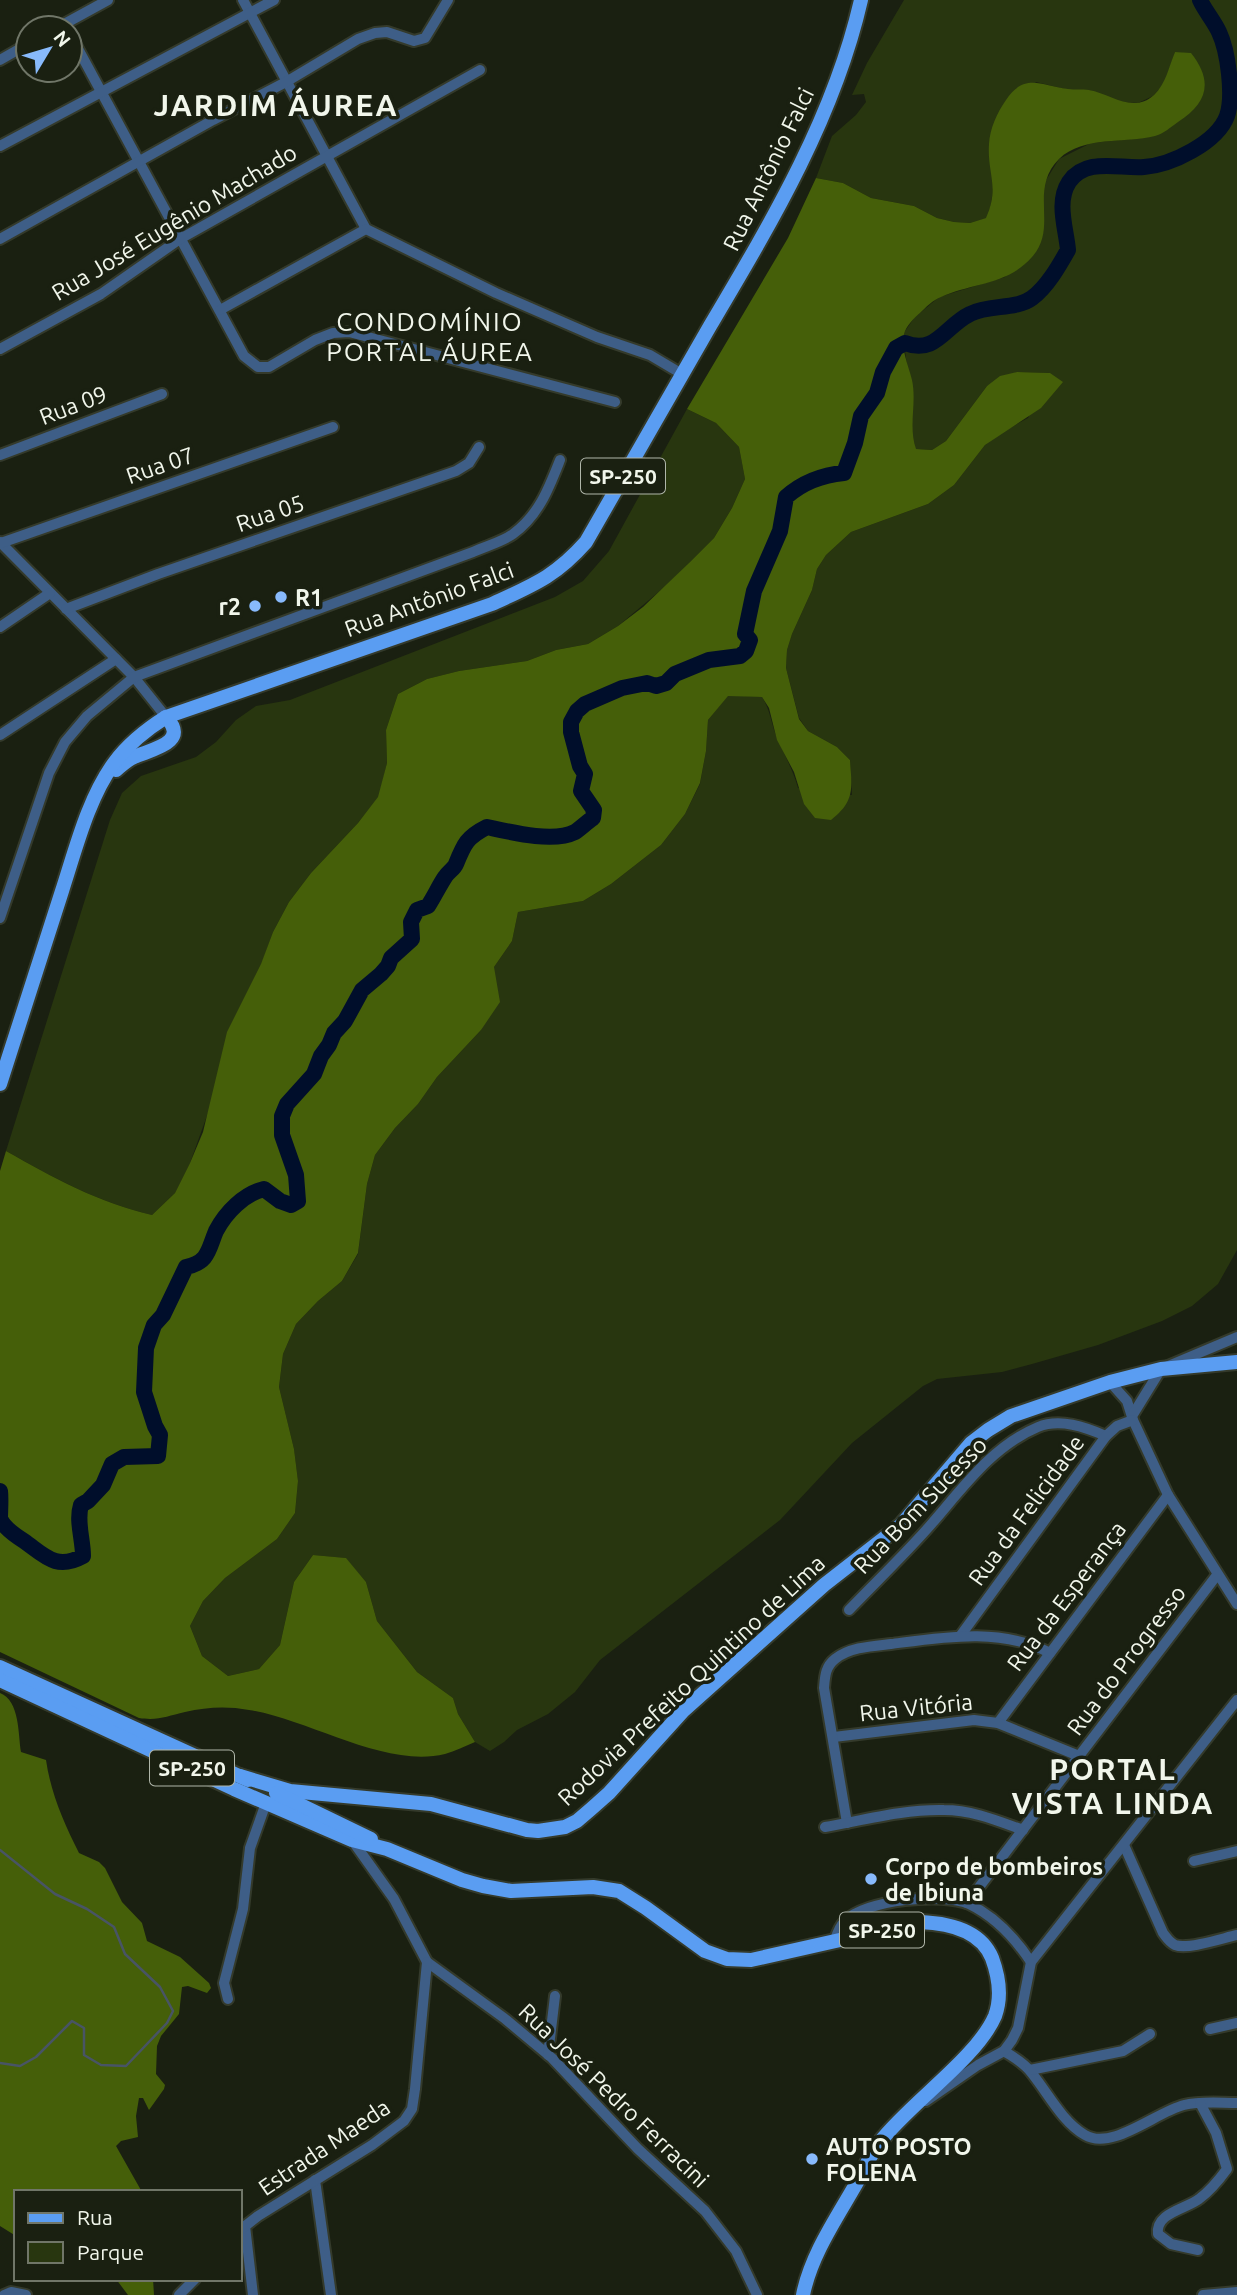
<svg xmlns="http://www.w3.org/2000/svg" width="1237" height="2295" viewBox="0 0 1237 2295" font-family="Ubuntu,sans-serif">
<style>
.green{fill:#28360f}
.forest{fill:#455f09}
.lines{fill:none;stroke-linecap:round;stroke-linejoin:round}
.stream{stroke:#485465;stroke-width:2.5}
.river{stroke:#000e2b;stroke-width:16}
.minor-casing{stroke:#343a2b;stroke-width:14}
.major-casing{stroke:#343a2b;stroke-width:18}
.minor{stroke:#3e5e87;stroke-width:10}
.major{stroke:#5a9df2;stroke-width:14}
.poi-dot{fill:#88bafc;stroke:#1a2011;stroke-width:2.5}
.labels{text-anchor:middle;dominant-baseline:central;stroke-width:7;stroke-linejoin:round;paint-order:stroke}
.shield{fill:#1a2011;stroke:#b0b6aa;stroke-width:2}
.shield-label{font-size:21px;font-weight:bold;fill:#f1f6eb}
.street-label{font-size:23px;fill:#f1f6eb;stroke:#1a2011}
.poi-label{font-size:23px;font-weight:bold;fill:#f1f6eb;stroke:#1a2011;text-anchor:start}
.quarter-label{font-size:26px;letter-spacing:2px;fill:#f1f6eb;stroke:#1a2011}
.district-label{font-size:30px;font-weight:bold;letter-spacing:2px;fill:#f1f6eb;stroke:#1a2011}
</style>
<rect width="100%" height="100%" fill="#1a2011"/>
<g class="green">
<path d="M 904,0 L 1237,0 L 1237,1250 L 1218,1284 L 1192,1306 L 1162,1321 L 1098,1345 L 1032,1364 L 1002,1372 L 937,1379 L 923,1386 L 852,1443 L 780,1520 L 600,1660 L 575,1692 L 548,1714 L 517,1730 L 504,1742 L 490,1751 L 475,1742 L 458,1714 L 453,1698 L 417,1672 L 377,1621 L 366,1582 L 345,1558 L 313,1555 L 294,1582 L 280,1645 L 259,1669 L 228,1676 L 202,1656 L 190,1626 L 203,1601 L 225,1578 L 277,1539 L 295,1513 L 298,1481 L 294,1449 L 279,1387 L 283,1354 L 296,1324 L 318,1301 L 342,1281 L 358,1254 L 367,1184 L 375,1155 L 395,1128 L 418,1104 L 437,1077 L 481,1030 L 494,967 L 512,941 L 518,912 L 583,901 L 611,884 L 661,845 L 685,814 L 700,784 L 706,751 L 708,720 L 728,695 L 762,697 C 771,711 771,725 778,740 C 785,756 793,770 798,788 L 852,795 L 850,760 L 837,747 L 808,731 L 799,718 L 786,668 L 787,650 L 792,634 L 812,590 L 817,569 L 826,555 L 851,532 L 928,504 L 954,485 L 985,445 L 999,434 L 1028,418 L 1050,373 L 1017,372 L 987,386 L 946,441 L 932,450 L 915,449 L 911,433 L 912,382 L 907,366 L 903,334 L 914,318 L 939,297 L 1005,277 L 1043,185 L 1059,159 L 1091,143 L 1141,138 L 1191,54 L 1175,52 L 1164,84 L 1153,96 L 1138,103 L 1121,102 L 1089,90 L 1069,90 L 1036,82 L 989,146 C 993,172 996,193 987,218 L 970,223 L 954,222 L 937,218 L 914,206 L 871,198 L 843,183 L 816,178 L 832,136 L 856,115 L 866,102 L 864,94 L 852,95 L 867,63 Z"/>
<path d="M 687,409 L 716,423 L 739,447 L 745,479 L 732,508 L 714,538 L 667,585 L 618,626 L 588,644 L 556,650 L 527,661 L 459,671 L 427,679 L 398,694 L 386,730 L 387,763 L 379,797 L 358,823 L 311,873 L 289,902 L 273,932 L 190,1163 L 175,1193 L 152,1215 C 99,1203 52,1177 6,1151 L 110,820 L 122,793 L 141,776 L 196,757 L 216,742 L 236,720 L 256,706 L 290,700 L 555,597 L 583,581 L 609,551 Z"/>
</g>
<g class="forest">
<path d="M 1175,52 L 1191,53 C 1214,82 1207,103 1178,122 C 1171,127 1163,134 1155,136 C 1125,144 1084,135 1059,159 C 1028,190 1059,227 1032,257 C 1008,285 971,283 941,297 C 933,300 926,307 920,313 C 914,318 906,326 904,334 C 900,347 909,367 912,380 C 917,403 908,426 916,449 L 932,450 L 946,441 L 987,386 L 1000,376 L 1017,372 L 1050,373 L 1063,382 L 1041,408 L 985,445 L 954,485 L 928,504 L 851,532 L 826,555 L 817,569 L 812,590 L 792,634 L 787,650 L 786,668 L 799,719 L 808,731 L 837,747 L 850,760 C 852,789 855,801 831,820 L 815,818 L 804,804 L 794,772 L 777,740 L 769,708 L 762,697 L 728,696 L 708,720 L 706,751 L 700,783 L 685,814 L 661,845 L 611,884 L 583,901 L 518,912 L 512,941 L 494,967 L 500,1002 L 481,1030 L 437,1077 L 418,1104 L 395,1128 L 375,1155 L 367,1184 L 358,1253 L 342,1281 L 318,1301 L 296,1324 L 283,1354 L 279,1387 L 294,1449 L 298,1481 L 295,1513 L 277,1539 L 225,1578 L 203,1601 L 190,1626 L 202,1656 L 228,1676 L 259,1669 L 280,1645 L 294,1582 L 313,1555 L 346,1558 L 366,1582 L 377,1621 L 417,1672 L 453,1698 L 458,1714 L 475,1742 C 465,1746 455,1751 445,1754 C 386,1769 308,1719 249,1710 C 227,1706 207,1707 185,1712 C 167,1716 158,1721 139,1718 L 0,1652 L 0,1171 L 6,1151 C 52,1177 99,1203 152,1215 L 175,1193 L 190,1163 L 203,1132 L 227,1032 L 261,964 L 273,932 L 289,902 L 311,873 L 358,823 L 378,797 L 387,763 L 386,730 L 398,694 L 427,679 L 459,671 L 527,661 L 556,650 L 588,644 L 618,626 L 643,607 L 690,562 L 714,538 L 732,508 L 745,479 L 739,447 L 716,423 L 687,409 L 788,238 L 816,178 L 843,183 L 871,198 L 914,206 L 937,218 L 954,222 L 970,223 L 986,218 C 1000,186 987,174 989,144 C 990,128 997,113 1006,100 C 1025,72 1041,86 1068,89 C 1075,90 1082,89 1089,90 C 1111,94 1133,114 1154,95 C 1166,84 1169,66 1175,52 Z"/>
<path d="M 0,1693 C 20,1701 18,1734 21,1752 L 46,1760 C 51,1794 64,1823 79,1853 L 99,1862 L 105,1868 L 122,1902 L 142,1923 L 147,1941 L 180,1957 L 209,1983 L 211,1988 L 207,1993 L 188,1986 L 182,1987 L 179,2014 L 161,2036 L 157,2046 L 156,2074 L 165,2085 L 164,2089 L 149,2110 L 143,2098 L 139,2098 L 136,2116 L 138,2137 L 121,2141 L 116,2146 L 142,2192 L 16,2192 L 16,2236 L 0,2226 Z"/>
<polygon points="116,2279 153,2279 154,2295 128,2295"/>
</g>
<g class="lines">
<polyline class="stream" points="0,1850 55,1894 87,1909 114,1927 125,1954 160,1987 173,2011 167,2023 126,2066 101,2065 84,2055 84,2028 72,2021 36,2057 20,2066 0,2063"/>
<path class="river" d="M 0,1491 C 1,1499 0,1511 0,1518 C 3,1527 16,1536 24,1541 C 44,1555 56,1571 83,1556 C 83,1539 76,1521 81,1505 L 88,1501 L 103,1485 L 112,1464 L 124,1457 L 158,1456 L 160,1435 L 155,1426 L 144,1392 L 146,1348 L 154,1325 L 163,1315 L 186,1267 C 209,1262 208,1250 216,1231 C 226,1212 244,1194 264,1189 L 280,1201 L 291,1205 L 298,1201 L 296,1175 L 282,1135 L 282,1116 L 287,1104 L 314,1074 L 321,1056 L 329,1045 L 334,1033 L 345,1021 L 362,990 L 381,974 L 388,966 L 391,958 L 412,939 L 411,922 L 417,910 L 428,906 C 434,897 439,886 445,877 C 448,872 454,869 456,864 C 464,844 467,837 487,827 C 510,832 553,843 575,832 C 581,828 587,822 593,818 L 594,810 L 581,791 L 585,774 L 580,766 L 571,732 L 571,722 L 577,711 L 585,704 L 622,688 L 647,683 L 656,686 L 666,683 L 675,674 L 709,660 L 740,656 L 746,651 L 750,640 L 745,634 L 754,591 L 780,531 L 786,497 C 803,482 821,475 844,473 L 855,443 L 861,416 L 877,393 L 883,372 L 896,348 L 905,343 C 936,355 945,326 970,314 C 989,304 1016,310 1032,298 C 1047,287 1059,266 1068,250 C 1066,228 1056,202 1069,182 C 1086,157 1119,169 1144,167 C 1171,165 1217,143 1227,116 C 1234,96 1228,51 1219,32 C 1214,21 1205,11 1200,0"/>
<g class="minor-casing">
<g id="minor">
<polyline points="243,0 366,229 496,293 597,337 650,355 682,374"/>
<polyline points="57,28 108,0"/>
<polyline points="70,34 244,356 258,367 269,367 315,340 333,333 349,332 615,402"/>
<polyline points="0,60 28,44"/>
<polyline points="0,146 274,0"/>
<polyline points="0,239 213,120 286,82 358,39 375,33 387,32 414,41 425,38 448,0"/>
<polyline points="220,310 366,229"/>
<polyline points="0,349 101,294 180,239 480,70"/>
<polyline points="0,455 162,394"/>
<polyline points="0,542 134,677 166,717"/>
<polyline points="1,543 333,427"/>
<polyline points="66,609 158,574 456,471 469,463 479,447"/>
<polyline points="0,627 50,593"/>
<polyline points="0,735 116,659"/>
<path d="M 0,918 L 49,773 L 65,742 L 87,716 L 134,677 L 473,552 C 486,546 502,542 513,534 C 539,515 549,488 560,460"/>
<polyline points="1110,1382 1127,1401 1133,1420 1168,1495 1237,1604"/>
<polyline points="1132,1416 1161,1369 1237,1337"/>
<path d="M 849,1610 C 875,1583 902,1557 927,1529 C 960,1492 990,1447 1038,1427 C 1060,1418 1085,1427 1106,1436"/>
<polyline points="961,1635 1106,1436 1117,1426 1133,1420"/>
<polyline points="998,1723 1168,1495"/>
<polyline points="834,1737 974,1720 998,1723 1079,1756"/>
<path d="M 847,1823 L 824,1688 C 825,1677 825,1667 835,1659 C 850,1647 873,1646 891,1644 C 944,1637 1001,1627 1050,1653"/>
<path d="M 825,1827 C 864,1820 905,1809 944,1810 C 972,1810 998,1821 1023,1830"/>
<polyline points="352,1840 394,1899 427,1962 504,2018 552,2058 638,2149 705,2211 736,2251 757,2295"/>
<path d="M 1124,1845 L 1163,1933 C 1167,1938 1169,1942 1175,1945 C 1188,1950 1223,1938 1237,1935"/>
<polyline points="1194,1861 1237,1851"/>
<polyline points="967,1903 1217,1575"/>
<path d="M 835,1940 C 837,1933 840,1926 845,1921 C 865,1900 943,1892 969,1904 C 996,1917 1015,1938 1031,1962"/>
<polyline points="228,1999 224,1983 243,1909 250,1848 266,1803"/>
<polyline points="1210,2029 1237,2023"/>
<path d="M 1004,2051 C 1013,2057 1023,2062 1030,2071 C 1047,2091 1061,2121 1085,2135 C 1112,2151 1156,2112 1184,2105 C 1200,2101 1220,2103 1237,2103"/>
<polyline points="548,2055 555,1996"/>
<polyline points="1030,2070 1123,2051 1150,2034"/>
<polyline points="926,2101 978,2065 1004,2051 1012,2040 1018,2028 1031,1962 1237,1700"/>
<polyline points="315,2180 331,2295"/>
<polyline points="245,2226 253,2295"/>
<polyline points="240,2230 258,2216 372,2145 404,2121 412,2109 415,2089 427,1962"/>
<path d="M 1198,2250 L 1171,2244 L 1158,2234 C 1155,2213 1186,2209 1199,2199 C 1210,2191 1219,2180 1227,2169 L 1216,2133 L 1200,2103"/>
<polyline points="4,2295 11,2292 26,2295"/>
<polyline points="179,2295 195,2279"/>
<polyline points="1203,2295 1237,2292"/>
</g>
</g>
<g class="major-casing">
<g id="major">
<path d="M 116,770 C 122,765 127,760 134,757 C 152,749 190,743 166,717"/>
<path d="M 0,1084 C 21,1019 42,955 62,891 C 76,848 88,799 114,763 C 128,744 147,729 166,717 L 492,604 C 533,585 555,577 586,542 C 627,470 668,398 710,326 C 771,223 834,118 861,0"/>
<polyline points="0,1667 248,1780"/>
<path d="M 0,1680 L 234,1789 L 352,1840 L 387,1849 L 462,1880 L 483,1886 L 511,1891 L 593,1887 L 619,1891 L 646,1908 L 705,1951 L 727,1959 L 751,1960 L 920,1922 C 947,1923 980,1929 992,1958 C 999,1977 1002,1997 995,2016 C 977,2058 910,2103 880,2142 C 870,2155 864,2170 856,2184 C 836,2219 811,2255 803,2295"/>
<polyline points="240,1776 290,1791 431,1804 527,1830 538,1831 565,1827 577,1821 591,1809 609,1793 683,1711 824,1585 901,1525 971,1443 988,1430 1011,1416 1110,1382 1161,1369 1237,1362"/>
<polyline points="276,1793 371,1839"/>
</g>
</g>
<use href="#minor" class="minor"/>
<use href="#major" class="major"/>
</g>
<g class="poi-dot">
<circle cx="281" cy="597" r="7"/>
<circle cx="255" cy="606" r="7"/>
<circle cx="871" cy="1879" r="7"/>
<circle cx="812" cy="2159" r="7"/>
</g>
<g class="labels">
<g class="shield">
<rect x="581" y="458.5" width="84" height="35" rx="5"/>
<rect x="150" y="1750.5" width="84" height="35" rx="5"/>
<rect x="840" y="1912.5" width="84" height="35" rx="5"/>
</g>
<g class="shield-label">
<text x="623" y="476">SP-250</text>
<text x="192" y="1768">SP-250</text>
<text x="882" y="1930">SP-250</text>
</g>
<g class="street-label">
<text transform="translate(768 169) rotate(-64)">Rua Antônio Falci</text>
<text transform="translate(174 222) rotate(-31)">Rua José Eugênio Machado</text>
<text transform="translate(73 405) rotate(-21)">Rua 09</text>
<text transform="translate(160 465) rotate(-19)">Rua 07</text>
<text transform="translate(270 513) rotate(-19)">Rua 05</text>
<text transform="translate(429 599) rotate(-20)">Rua Antônio Falci</text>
<text transform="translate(920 1505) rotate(-46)">Rua Bom Sucesso</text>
<text transform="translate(1026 1510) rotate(-54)">Rua da Felicidade</text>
<text transform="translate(1066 1596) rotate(-53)">Rua da Esperança</text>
<text transform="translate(1126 1660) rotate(-53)">Rua do Progresso</text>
<text transform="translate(691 1680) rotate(-43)">Rodovia Prefeito Quintino de Lima</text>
<text transform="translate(916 1707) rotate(-6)">Rua Vitória</text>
<text transform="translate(614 2095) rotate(44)">Rua José Pedro Ferracini</text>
<text transform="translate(324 2147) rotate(-34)">Estrada Maeda</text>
</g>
<g class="poi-label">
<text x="295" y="597">R1</text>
<text x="241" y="606" text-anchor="end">r2</text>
<text x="885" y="1866">Corpo de bombeiros<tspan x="885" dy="26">de Ibiuna</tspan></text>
<text x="826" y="2146">AUTO POSTO<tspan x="826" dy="26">FOLENA</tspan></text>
</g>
<g class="quarter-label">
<text x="430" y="321">CONDOMÍNIO<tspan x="430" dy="30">PORTAL ÁUREA</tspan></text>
</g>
<g class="district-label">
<text x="276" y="105">JARDIM ÁUREA</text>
<text x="1113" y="1769">PORTAL<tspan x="1113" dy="34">VISTA LINDA</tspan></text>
</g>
</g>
<rect x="14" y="2190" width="228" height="91" fill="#1a2011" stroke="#707668" stroke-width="2"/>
<rect x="28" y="2213" width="35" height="10" fill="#5a9df2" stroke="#707668" stroke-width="2"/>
<text x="77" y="2225" font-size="21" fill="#f1f6eb">Rua</text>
<rect x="28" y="2242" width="35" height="21" fill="#28360f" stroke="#707668" stroke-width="2"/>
<text x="77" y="2260" font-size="21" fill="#f1f6eb">Parque</text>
<g transform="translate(49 49) rotate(52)"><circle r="33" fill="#1a2011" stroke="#707668" stroke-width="2"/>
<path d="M0-5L12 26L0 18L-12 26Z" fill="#88bafc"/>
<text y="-10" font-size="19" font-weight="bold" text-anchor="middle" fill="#f1f6eb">N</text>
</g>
</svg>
